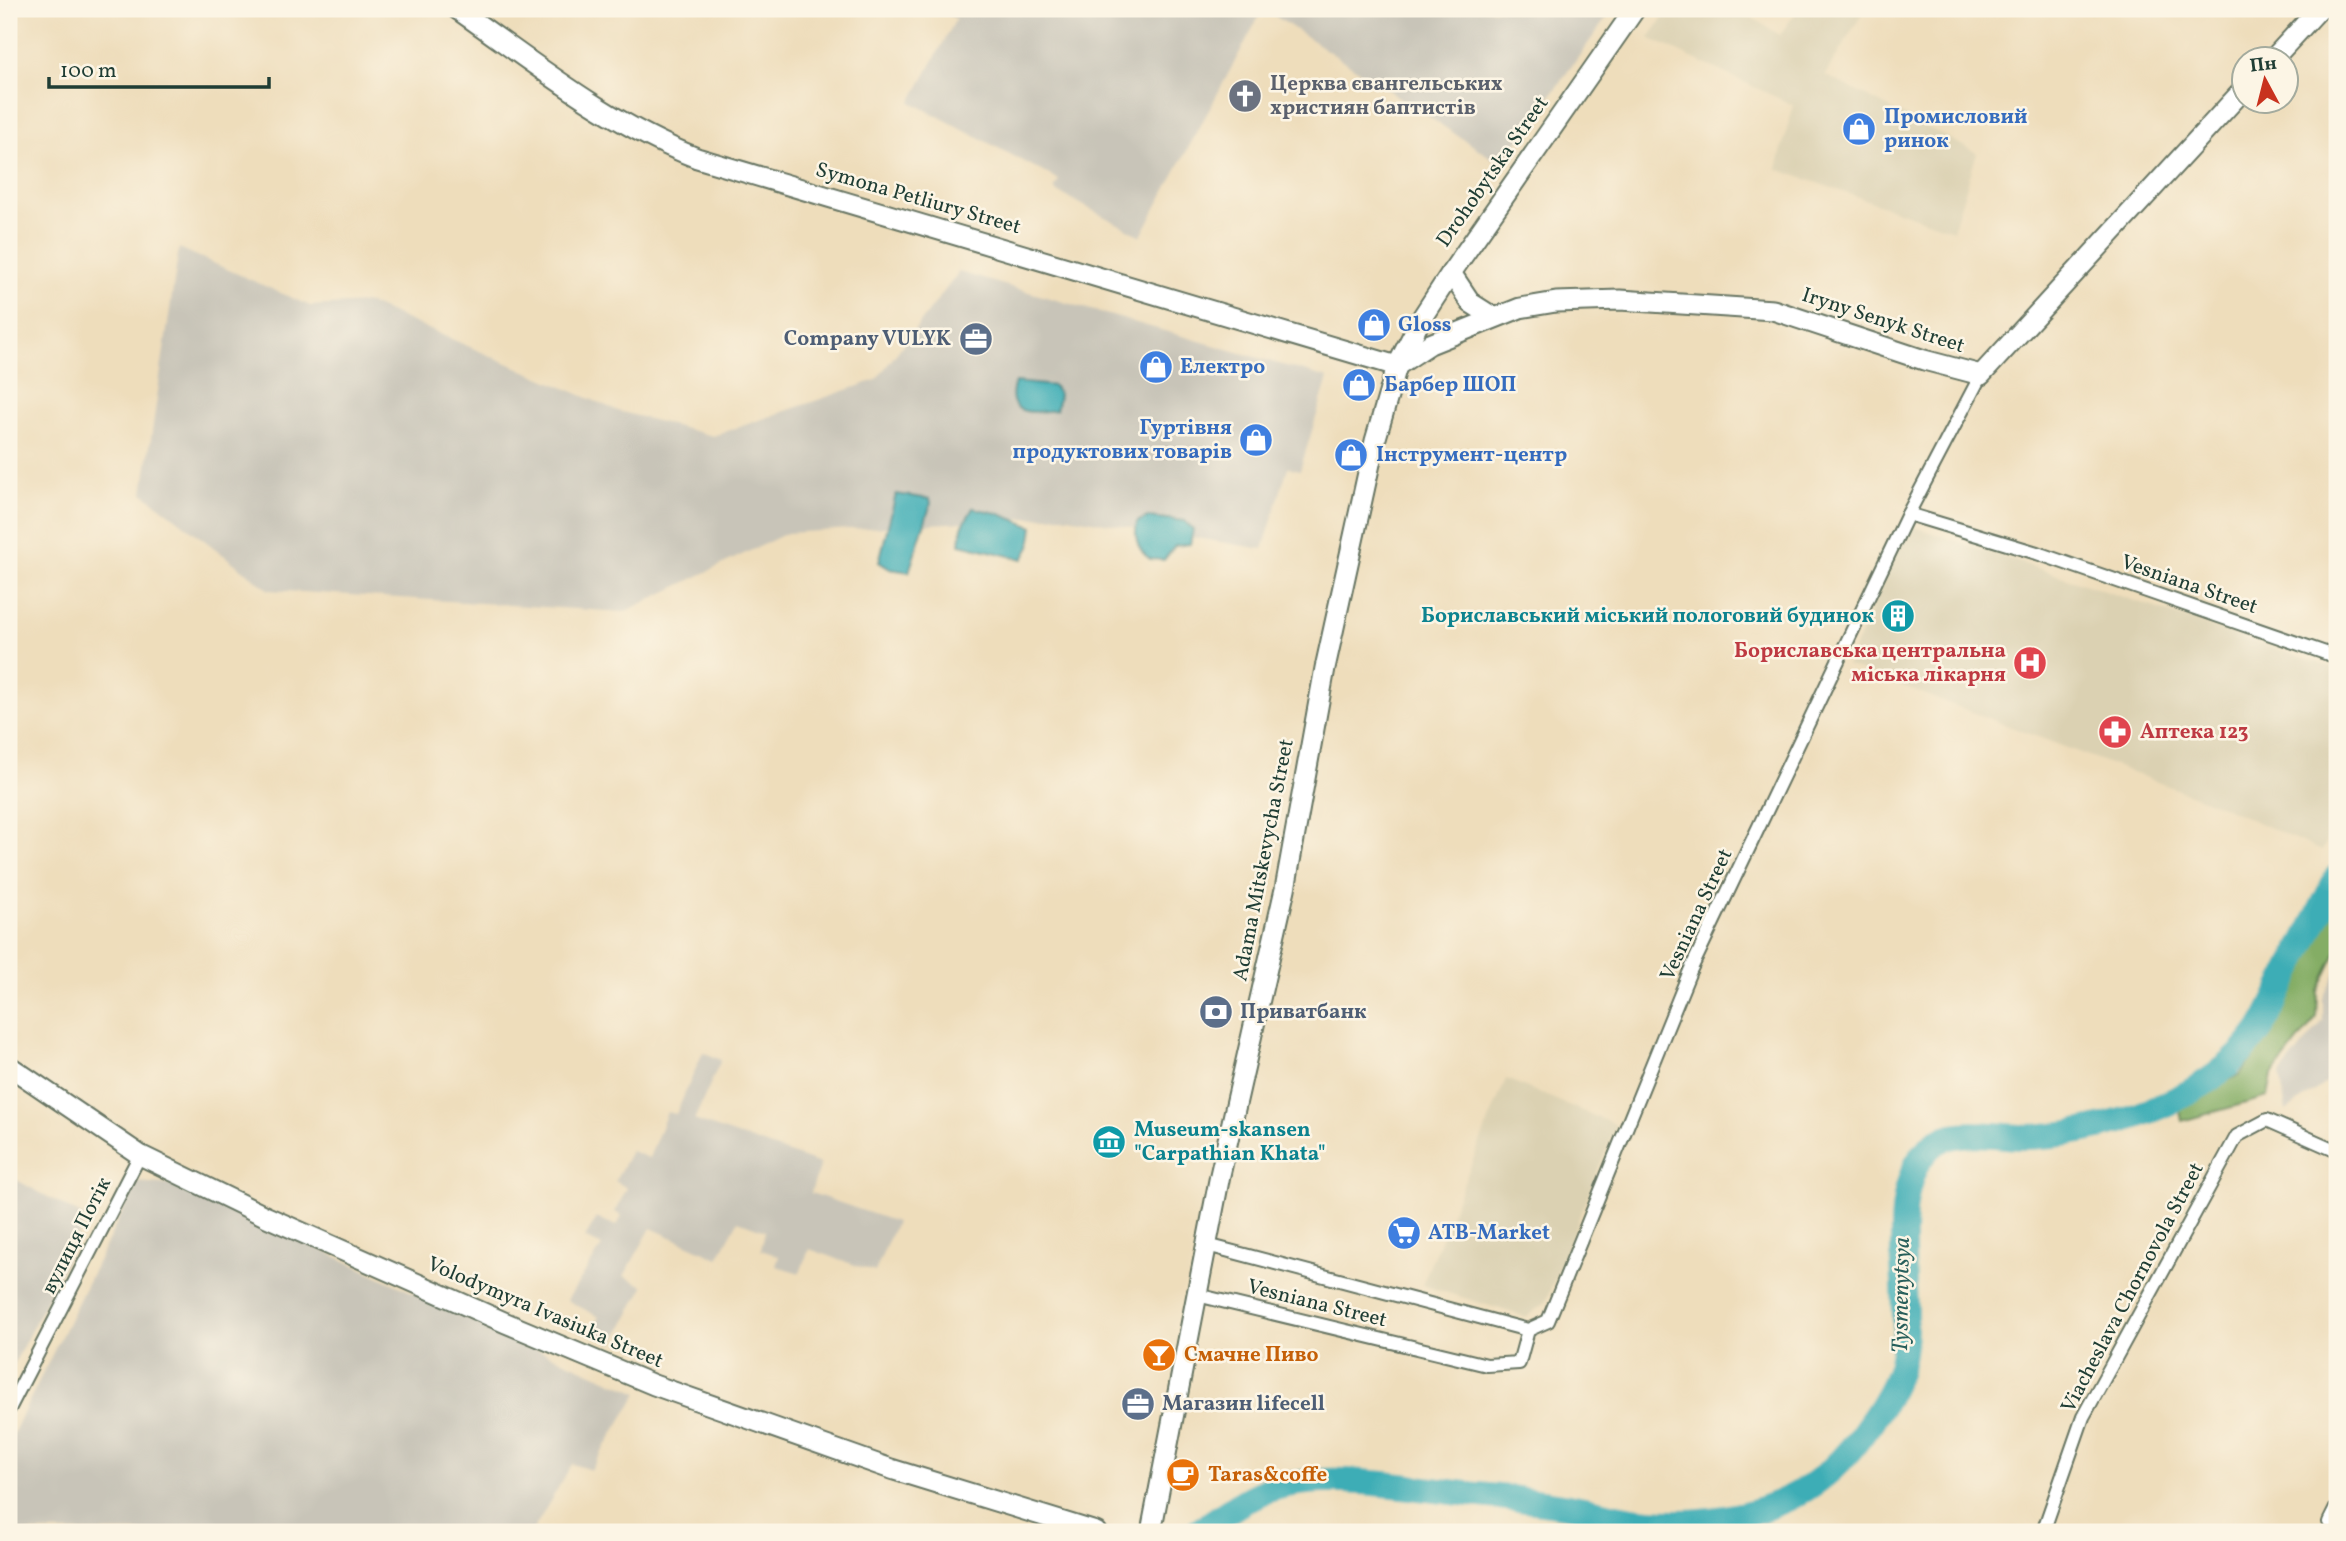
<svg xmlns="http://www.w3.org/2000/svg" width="2346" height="1541" viewBox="0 0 2346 1541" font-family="Vollkorn,serif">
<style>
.built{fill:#dbd1b2}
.industrial{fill:#c8c4b8}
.forest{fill:#84ad65;stroke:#52754c;stroke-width:2}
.water{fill:#3cadb6;stroke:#2e7575;stroke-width:2}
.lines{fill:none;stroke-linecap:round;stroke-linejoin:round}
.river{stroke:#3cadb6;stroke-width:26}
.street-casing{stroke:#677563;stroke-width:16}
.secondary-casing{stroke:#677563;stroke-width:23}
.street{stroke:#fff;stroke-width:12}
.secondary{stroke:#fff;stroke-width:19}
.labels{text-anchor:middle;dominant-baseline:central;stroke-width:5;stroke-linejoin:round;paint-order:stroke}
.worship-label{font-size:21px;font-weight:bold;fill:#5b616d;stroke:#fcf5e5;text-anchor:start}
.shop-label{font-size:21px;font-weight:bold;fill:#366cbe;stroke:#fcf5e5;text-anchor:start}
.street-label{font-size:21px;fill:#1f3d34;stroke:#fcf5e5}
.service-label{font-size:21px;font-weight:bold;fill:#4e5e75;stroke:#fcf5e5;text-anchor:start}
.culture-label{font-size:21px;font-weight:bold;fill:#0d838f;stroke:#fcf5e5;text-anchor:end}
.health-label{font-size:21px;font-weight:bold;fill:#be3a42;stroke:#fcf5e5;text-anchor:end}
.food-label{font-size:21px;font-weight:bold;fill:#c56008;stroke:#fcf5e5;text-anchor:start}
.water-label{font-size:23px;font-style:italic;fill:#285f5b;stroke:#fcf5e5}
</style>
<rect width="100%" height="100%" fill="#fcf5e5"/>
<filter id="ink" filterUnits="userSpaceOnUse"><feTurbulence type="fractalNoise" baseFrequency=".0143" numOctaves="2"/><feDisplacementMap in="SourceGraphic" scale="14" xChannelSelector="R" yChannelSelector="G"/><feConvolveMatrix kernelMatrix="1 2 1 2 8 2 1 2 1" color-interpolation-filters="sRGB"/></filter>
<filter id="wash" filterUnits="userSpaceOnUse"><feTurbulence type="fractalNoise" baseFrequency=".00686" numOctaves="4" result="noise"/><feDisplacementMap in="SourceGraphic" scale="28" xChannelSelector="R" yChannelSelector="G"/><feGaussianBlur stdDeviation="1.57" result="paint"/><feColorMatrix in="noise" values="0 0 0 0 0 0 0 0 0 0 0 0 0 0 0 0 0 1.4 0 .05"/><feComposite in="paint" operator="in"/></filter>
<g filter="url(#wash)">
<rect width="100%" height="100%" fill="#edb"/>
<g class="built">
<polygon points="1669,9 1738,9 1780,35 1798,9 1865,9 1825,75 1977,153 1953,230 1777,169 1793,105 1649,38"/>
<polygon points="1909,525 2337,669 2337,819 2322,851 2221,806 1847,665"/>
<polygon points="1506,1079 1616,1125 1545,1303 1526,1317 1422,1285"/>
</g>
<g class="industrial">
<polygon points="937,9 1263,9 1141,236 1054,190 1059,180 911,102 956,19"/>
<polygon points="1264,9 1613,9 1501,164"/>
<polygon points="179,248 310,306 368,303 618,411 713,436 876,380 959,272 1328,378 1300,470 1288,467 1263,549 1062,516 787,533 624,612 269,590 143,493"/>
<polygon points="2337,969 2337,1075 2286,1111 2280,1074 2323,1021 2323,998"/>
<polygon points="703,1052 721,1060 694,1120 820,1164 811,1193 896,1222 875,1272 809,1249 800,1273 776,1266 779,1256 761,1250 765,1231 738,1221 718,1258 651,1228 624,1276 644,1286 613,1344 590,1332 599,1317 567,1300 602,1246 585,1238 597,1218 617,1226 622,1216 615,1212 627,1188 615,1181 631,1151 649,1158 667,1112 676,1114"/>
<polygon points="9,1176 87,1218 9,1374"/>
<polygon points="137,1182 186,1186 471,1320 638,1393 591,1470 572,1464 532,1532 9,1532 9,1442"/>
</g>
<polygon class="forest" points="2337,902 2337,951 2318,991 2317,1017 2272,1075 2268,1097 2182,1121 2179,1107 2240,1074 2271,1035"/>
<g class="water">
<path d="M 1015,382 L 1054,386 L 1059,395 L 1056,410 C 1034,413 1003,417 1015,382 Z"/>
<polygon points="896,494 930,499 931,503 909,572 890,569 879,562"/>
<polygon points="973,508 997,513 1033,527 1030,547 1023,559 960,544 962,527"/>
<path d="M 1148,517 L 1185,521 L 1193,530 L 1190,544 L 1175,546 L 1164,560 L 1150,559 C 1137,550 1134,537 1137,522 Z"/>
</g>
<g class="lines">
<path class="river" d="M 1197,1532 C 1220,1518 1245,1497 1271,1489 C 1314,1475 1367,1482 1410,1487 C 1459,1494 1509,1497 1557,1504 C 1588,1508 1618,1519 1649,1521 C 1712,1526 1784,1513 1831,1470 C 1855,1448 1891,1398 1900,1367 C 1917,1305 1881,1196 1929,1148 C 1950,1127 1993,1136 2020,1137 C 2102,1137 2212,1100 2260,1030 C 2270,1015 2277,997 2285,981 C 2302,946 2320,912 2337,877"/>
</g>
</g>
<g filter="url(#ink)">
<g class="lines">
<g class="street-casing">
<g id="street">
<polyline points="1908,514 2037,553 2337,657"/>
<polyline points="1207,1245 1528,1330 1548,1321 1690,971 1908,514 1981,375"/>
<polyline points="1197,1295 1487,1365 1519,1363 1528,1330"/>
<polyline points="9,1409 140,1155"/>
<polyline points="2329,1522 2337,1506"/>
<polyline points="2043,1532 2083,1417 2237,1136 2267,1120 2337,1151"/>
</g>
</g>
<g class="secondary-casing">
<g id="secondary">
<path d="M 457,9 C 534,63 609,124 697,158 L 1397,366"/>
<polyline points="2272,60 2319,9"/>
<polyline points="1451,273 1471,303 1493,317"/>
<polyline points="1398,365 1430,344 1520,308 1556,302 1620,300 1773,310 1924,360 1981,375 2244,89"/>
<polyline points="9,1066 140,1155 267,1217 506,1323 654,1385 891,1469 1096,1532"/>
<polyline points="1151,1532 1220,1175 1285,889 1325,668 1375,441 1397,366 1421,319 1451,273 1635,9"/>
</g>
</g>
<use href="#street" class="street"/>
<use href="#secondary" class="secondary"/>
</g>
</g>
<defs>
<g id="church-disc" transform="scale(1.75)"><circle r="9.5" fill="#6b7280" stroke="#fcf5e5"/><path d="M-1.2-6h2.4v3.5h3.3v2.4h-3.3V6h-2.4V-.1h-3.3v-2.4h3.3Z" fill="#fff"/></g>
<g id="shop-disc" transform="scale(1.75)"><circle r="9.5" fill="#3f7fe0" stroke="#fcf5e5"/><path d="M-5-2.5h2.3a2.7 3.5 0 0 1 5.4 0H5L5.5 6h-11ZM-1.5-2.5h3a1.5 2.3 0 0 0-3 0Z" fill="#fff"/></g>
<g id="office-disc" transform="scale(1.75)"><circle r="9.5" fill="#5c6f8a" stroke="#fcf5e5"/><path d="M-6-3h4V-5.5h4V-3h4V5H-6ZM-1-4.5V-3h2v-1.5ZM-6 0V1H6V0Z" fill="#fff"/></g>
<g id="building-disc" transform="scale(1.75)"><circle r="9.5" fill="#0f9aa8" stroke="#fcf5e5"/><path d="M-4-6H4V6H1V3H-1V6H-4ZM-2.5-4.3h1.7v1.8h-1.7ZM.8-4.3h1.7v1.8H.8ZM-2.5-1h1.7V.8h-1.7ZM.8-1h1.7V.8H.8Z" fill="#fff"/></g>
<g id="hospital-disc" transform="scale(1.75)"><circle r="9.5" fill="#e0444e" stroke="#fcf5e5"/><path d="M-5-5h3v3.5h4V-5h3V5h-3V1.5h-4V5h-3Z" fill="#fff"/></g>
<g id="pharmacy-disc" transform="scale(1.75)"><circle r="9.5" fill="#e0444e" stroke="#fcf5e5"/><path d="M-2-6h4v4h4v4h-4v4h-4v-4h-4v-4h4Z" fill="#fff"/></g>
<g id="bank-disc" transform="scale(1.75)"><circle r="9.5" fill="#5c6f8a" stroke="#fcf5e5"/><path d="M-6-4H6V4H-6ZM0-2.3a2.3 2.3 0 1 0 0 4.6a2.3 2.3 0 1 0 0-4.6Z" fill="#fff"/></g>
<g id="museum-disc" transform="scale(1.75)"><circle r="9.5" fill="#0f9aa8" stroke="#fcf5e5"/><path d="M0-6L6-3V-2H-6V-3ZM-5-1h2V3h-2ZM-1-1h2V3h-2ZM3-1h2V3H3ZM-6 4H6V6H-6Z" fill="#fff"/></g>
<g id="supermarket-disc" transform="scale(1.75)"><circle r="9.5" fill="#3f7fe0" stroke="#fcf5e5"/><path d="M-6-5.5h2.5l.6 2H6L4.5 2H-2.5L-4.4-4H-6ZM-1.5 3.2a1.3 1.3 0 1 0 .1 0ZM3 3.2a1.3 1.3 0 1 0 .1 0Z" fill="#fff"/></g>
<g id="bar-disc" transform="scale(1.75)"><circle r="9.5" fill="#e8710a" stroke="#fcf5e5"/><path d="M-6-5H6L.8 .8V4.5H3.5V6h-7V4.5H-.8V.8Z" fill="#fff"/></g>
<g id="cafe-disc" transform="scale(1.75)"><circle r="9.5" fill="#e8710a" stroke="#fcf5e5"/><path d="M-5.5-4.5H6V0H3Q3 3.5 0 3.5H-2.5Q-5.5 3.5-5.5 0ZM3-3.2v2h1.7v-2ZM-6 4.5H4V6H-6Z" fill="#fff"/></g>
</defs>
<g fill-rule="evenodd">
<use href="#church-disc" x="1245" y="96"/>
<use href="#shop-disc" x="1859" y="129"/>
<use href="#shop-disc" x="1374" y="325"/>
<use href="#office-disc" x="976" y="339"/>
<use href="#shop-disc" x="1156" y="367"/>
<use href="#shop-disc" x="1359" y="385"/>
<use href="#shop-disc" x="1256" y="440"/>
<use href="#shop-disc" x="1351" y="455"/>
<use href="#building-disc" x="1898" y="616"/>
<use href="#hospital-disc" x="2030" y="663"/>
<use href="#pharmacy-disc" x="2115" y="732"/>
<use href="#bank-disc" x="1216" y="1012"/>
<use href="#museum-disc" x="1109" y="1142"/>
<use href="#supermarket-disc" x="1404" y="1233"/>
<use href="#bar-disc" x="1159" y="1355"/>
<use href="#office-disc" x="1138" y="1404"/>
<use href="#cafe-disc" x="1183" y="1475"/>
</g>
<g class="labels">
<g class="worship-label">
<text x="1270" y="84">Церква євангельських<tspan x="1270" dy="24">християн баптистів</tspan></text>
</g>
<g class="shop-label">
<text x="1884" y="117">Промисловий<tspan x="1884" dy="24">ринок</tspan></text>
<text x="1398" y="325">Gloss</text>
<text x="1180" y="367">Електро</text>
<text x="1384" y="385">Барбер ШОП</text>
<text x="1232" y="428" text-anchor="end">Гуртівня<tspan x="1232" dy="24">продуктових товарів</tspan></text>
<text x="1376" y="455">Інструмент-центр</text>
<text x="1428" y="1233">ATB-Market</text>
</g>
<g class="street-label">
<text transform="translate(1493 172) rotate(-55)">Drohobytska Street</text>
<text transform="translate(918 199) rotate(16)">Symona Petliury Street</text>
<text transform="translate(1883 321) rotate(18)">Iryny Senyk Street</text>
<text transform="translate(2189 585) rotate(19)">Vesniana Street</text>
<text transform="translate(1264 860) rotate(-79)">Adama Mitskevycha Street</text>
<text transform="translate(1697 915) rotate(-65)">Vesniana Street</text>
<text transform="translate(77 1236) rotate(-63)">вулиця Потік</text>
<text transform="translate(2133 1288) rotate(-62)">Viacheslava Chornovola Street</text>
<text transform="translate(1317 1304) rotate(14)">Vesniana Street</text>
<text transform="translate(545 1313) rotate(23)">Volodymyra Ivasiuka Street</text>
</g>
<g class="service-label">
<text x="951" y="339" text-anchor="end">Company VULYK</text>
<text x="1240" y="1012">Приватбанк</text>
<text x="1162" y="1404">Магазин lifecell</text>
</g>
<g class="culture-label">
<text x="1874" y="616">Бориславський міський пологовий будинок</text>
<text x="1134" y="1130" text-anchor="start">Museum-skansen<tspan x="1134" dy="24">"Carpathian Khata"</tspan></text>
</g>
<g class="health-label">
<text x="2006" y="651">Бориславська центральна<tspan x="2006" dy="24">міська лікарня</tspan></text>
<text x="2140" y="732" text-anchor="start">Аптека 123</text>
</g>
<g class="food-label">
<text x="1184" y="1355">Смачне Пиво</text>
<text x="1208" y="1475">Taras&amp;coffe</text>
</g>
<g class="water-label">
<text transform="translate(1902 1295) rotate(-89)">Tysmenytsya</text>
</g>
</g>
<rect width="2346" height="1541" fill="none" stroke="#fcf5e5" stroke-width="35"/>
<g transform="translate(2265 80) rotate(353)"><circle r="33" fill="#fcf5e5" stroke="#a4ab9e" stroke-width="2"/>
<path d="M0-5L12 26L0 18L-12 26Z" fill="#c8321e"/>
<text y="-10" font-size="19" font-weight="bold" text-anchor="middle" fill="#1f3d34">Пн</text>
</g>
<path d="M49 77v10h220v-10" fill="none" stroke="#1f3d34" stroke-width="3.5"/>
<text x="60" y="77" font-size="21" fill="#1f3d34" stroke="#fcf5e5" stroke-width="5" paint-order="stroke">100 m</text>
</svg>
